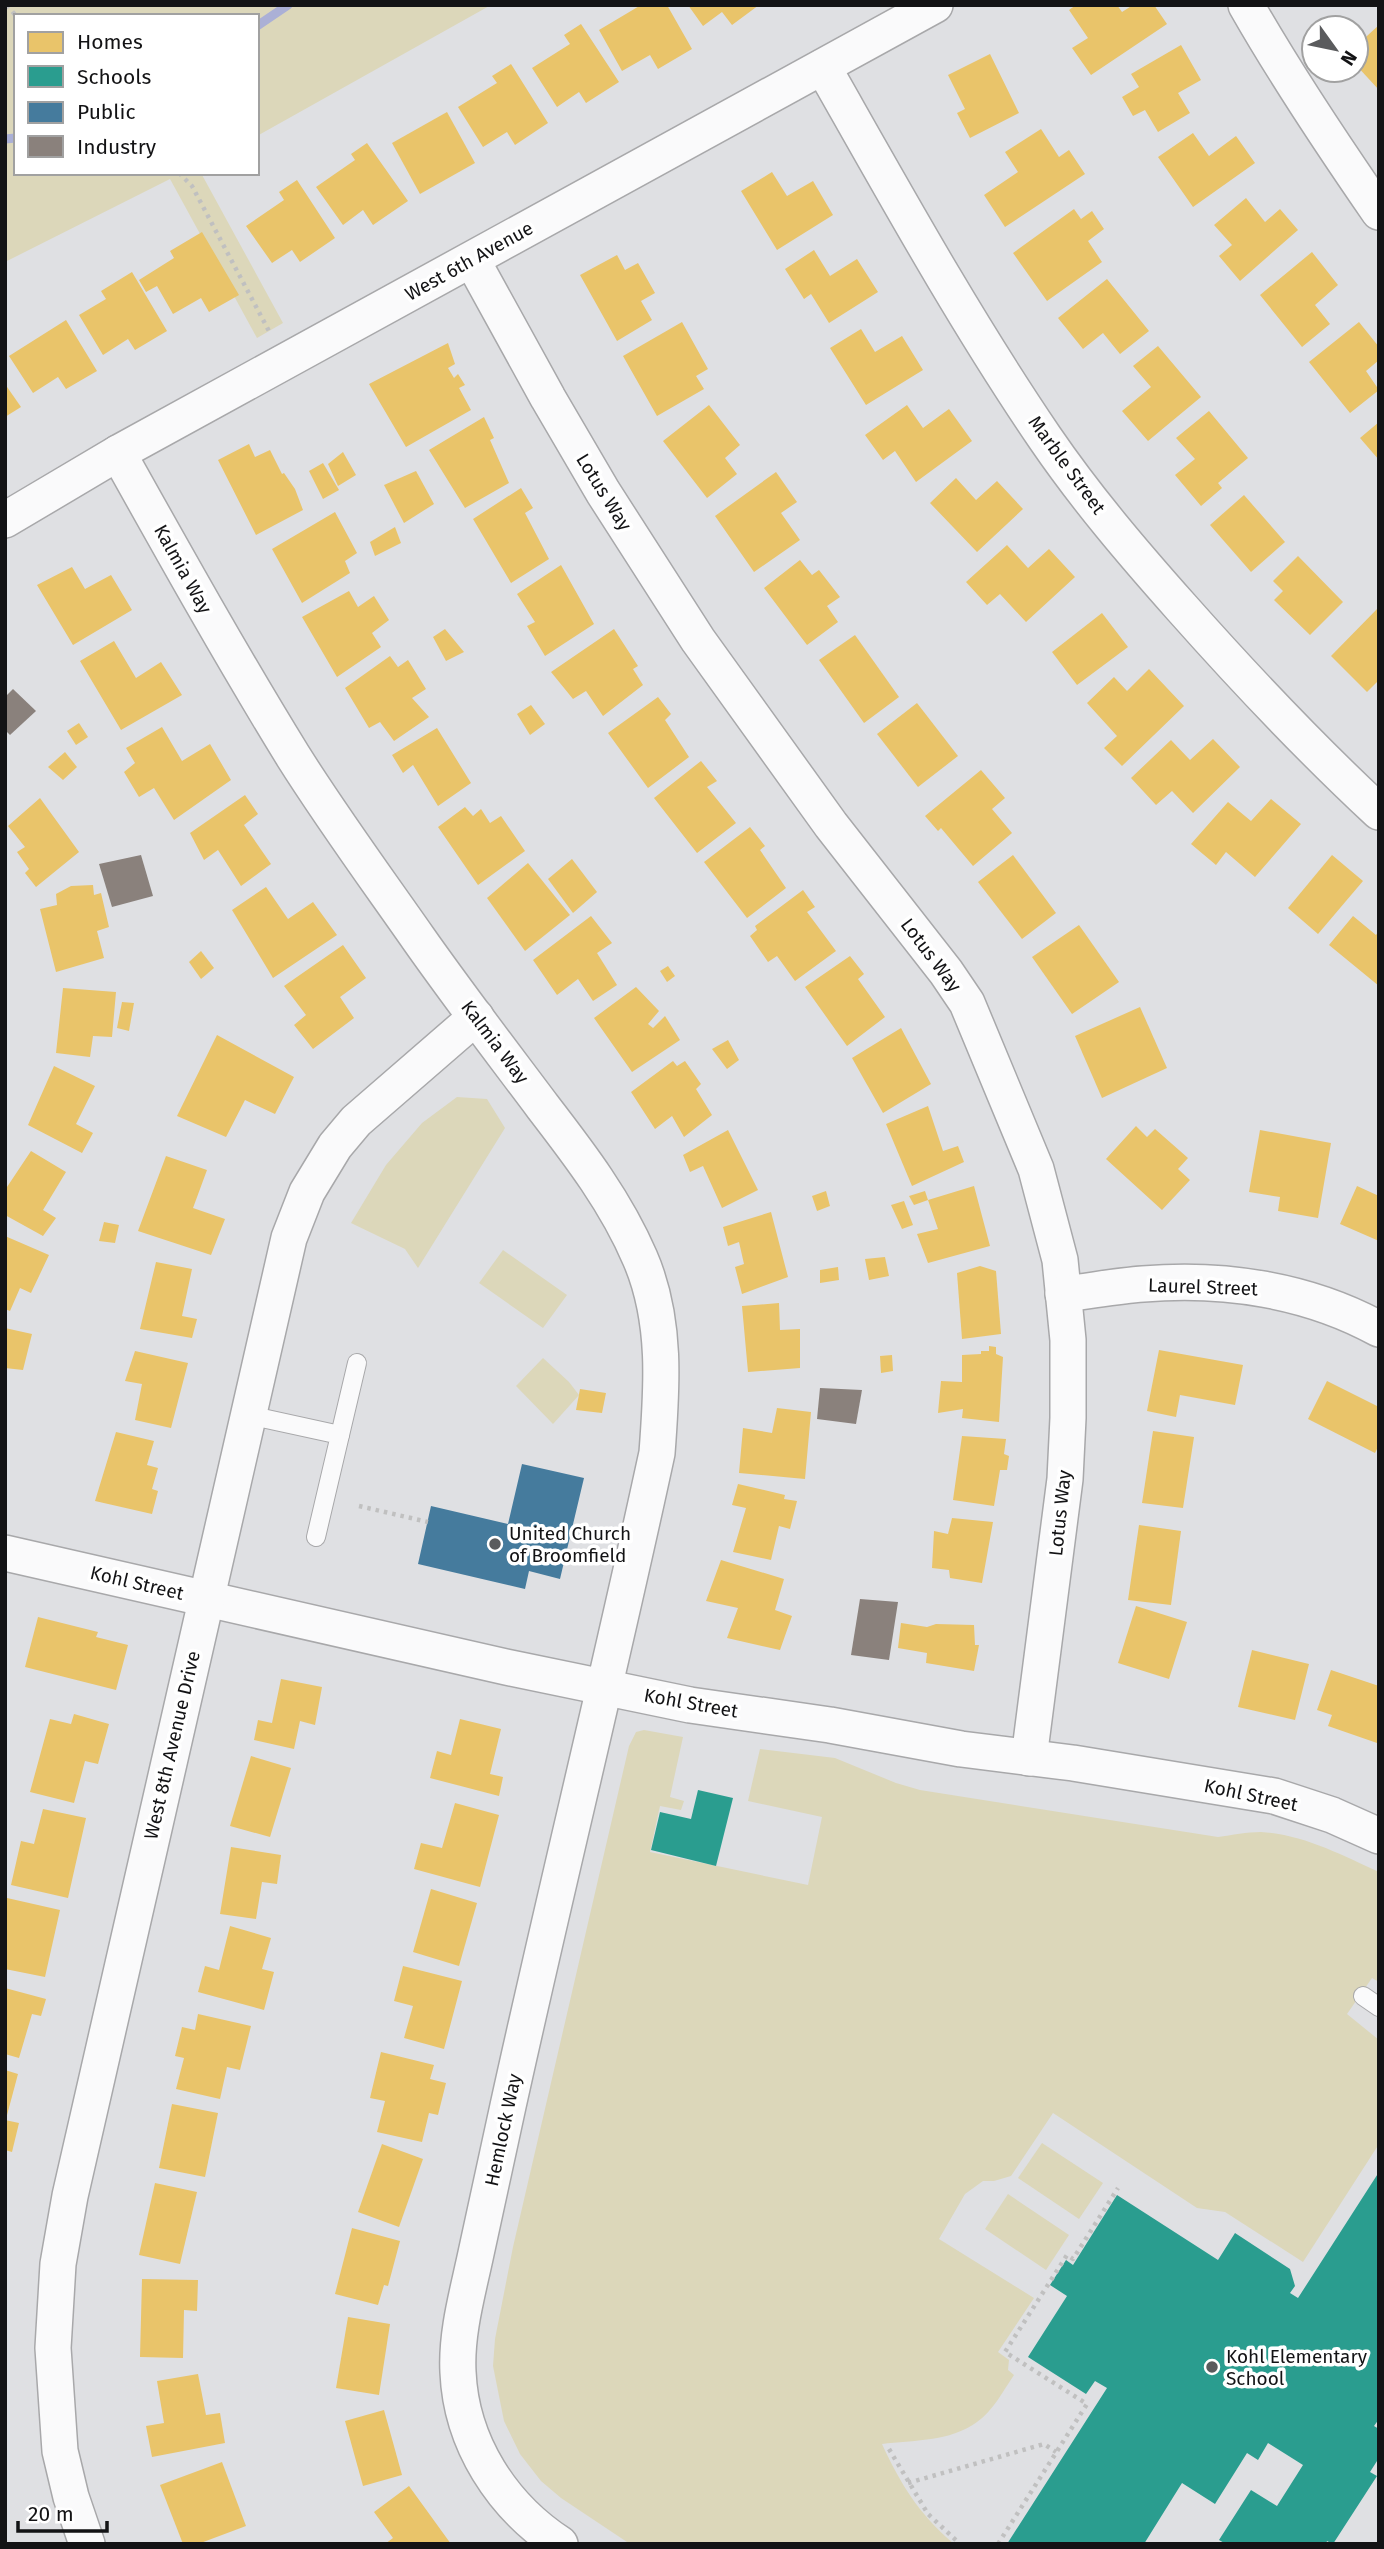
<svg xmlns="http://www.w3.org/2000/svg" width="1384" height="2549" viewBox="0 0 1384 2549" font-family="'Fira Sans',sans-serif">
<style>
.green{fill:#dcd7ba}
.homes{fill:#e9c46a}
.schools{fill:#2a9d8f}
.public{fill:#457b9d}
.industry{fill:#8a817c}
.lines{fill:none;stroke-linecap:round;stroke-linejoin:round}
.stream{stroke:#abb0d6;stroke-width:9}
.lane-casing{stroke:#a8a8aa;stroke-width:20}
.street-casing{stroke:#a8a8aa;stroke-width:38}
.path{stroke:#c0c0c0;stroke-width:4.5;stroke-dasharray:3.5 5;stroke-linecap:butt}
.lane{stroke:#fafafb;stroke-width:18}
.street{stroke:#fafafb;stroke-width:35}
.poi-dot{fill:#5a5b5d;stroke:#fff;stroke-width:2.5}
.labels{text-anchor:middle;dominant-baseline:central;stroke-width:7;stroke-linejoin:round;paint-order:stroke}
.street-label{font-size:19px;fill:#131315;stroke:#fff}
.poi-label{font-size:19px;fill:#131315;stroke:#fff;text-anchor:start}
</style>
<rect width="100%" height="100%" fill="#dfe0e3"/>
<g class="green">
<polygon points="5,5 491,5 257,136 257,16 16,16 16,173 201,173 283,323 257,338 170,179 5,262"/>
<polygon points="457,1097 487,1099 505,1128 418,1268 405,1249 351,1223 386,1165 422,1123"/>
<polygon points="503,1250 567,1295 543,1328 479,1283"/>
<polygon points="543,1358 569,1382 579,1395 553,1424 516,1386"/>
<path d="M 644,1730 L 683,1737 L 670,1797 L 684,1801 L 681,1810 L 660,1806 L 650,1852 L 808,1885 L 822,1817 L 748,1801 L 760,1749 L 835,1758 L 896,1783 L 920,1790 L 1218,1837 C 1232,1835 1247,1832 1261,1832 C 1302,1834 1342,1855 1379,1872 L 1379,1982 L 1372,1978 L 1347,2014 L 1379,2040 L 1379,2144 L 1303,2262 L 1225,2212 L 1197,2208 L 1053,2113 L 1011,2176 L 994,2181 L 983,2181 L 965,2194 L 939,2239 L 1034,2298 L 998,2352 L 1009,2360 L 1008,2370 L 1014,2375 C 1003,2391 993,2411 977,2422 C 950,2442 913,2440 882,2444 C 901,2485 919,2514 954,2544 L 630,2544 L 561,2498 L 541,2481 L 520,2454 L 504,2421 L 493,2366 L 495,2339 L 513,2247 L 629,1746 L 636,1732 Z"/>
<polygon points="1042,2143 1103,2183 1079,2219 1018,2178"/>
<polygon points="1008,2194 1069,2235 1046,2270 985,2229"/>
</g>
<g class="homes">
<polygon points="641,5 667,5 692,49 658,69 650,55 622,71 599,30"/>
<polygon points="688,5 759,5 732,25 722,12 703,26"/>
<polygon points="1076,5 1117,5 1122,12 1133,5 1154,5 1167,24 1091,75 1072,48 1088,38 1069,10"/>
<polygon points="581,24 619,82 586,103 579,92 557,107 532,68 570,44 564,35"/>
<polygon points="1379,25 1379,90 1356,65 1356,46"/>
<polygon points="1181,45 1201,80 1178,93 1190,113 1158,132 1145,110 1133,116 1122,97 1139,87 1131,74"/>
<polygon points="990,54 1019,113 970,138 957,113 965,109 948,75"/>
<polygon points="511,64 548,123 515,145 507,132 483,147 458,107 497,83 492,76"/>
<polygon points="447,112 475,163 420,194 392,143"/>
<polygon points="1041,129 1059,157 1069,150 1085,174 1005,227 984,195 1018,172 1005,152"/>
<polygon points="1193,133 1209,156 1236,136 1255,163 1193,207 1158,157"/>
<polygon points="367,143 408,201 373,225 363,210 343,225 316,187 355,160 351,154"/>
<polygon points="772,172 787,196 813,181 833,215 777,250 741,191"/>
<polygon points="297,180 335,238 300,262 292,250 272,263 246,226 284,200 279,192"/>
<polygon points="1246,198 1265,222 1280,209 1298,230 1240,281 1219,256 1232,245 1214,225"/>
<polygon points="1074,209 1081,219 1092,211 1104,229 1088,241 1102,262 1047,301 1013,253"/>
<polygon points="202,232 239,295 209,312 201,298 173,314 157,286 146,292 139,280 174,258 170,251"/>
<polygon points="814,250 830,276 857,259 878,292 829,323 811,294 804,299 785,269"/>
<polygon points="1312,252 1338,285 1315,305 1330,324 1302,347 1260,295"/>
<polygon points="617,255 625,270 638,263 655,293 641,301 652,320 617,341 580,275"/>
<polygon points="132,272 167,331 135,350 128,339 103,355 79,315 106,299 101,291"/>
<polygon points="1107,279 1149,331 1120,354 1103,333 1083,349 1058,318"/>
<polygon points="66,320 97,371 66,389 58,377 33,393 9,356"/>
<polygon points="682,322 708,369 696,376 704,389 657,416 623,356"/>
<polygon points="1359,322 1379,347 1379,360 1366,371 1379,390 1350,413 1309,362"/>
<polygon points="861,329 875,352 902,336 923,370 866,405 830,348"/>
<polygon points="448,343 455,364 448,368 454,378 458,374 465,385 459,388 471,410 406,447 369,384"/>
<polygon points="1158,346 1201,397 1148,441 1122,411 1151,387 1133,366"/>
<polygon points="5,384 21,407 5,417"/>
<polygon points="709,405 740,445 725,458 737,474 707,498 663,441"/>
<polygon points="907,405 923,428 949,409 972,441 916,482 895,451 883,460 865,435"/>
<polygon points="1209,411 1248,458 1218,483 1222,488 1201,506 1175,475 1195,459 1176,438"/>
<polygon points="484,417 494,438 490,440 509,483 465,508 429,450"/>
<polygon points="1379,422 1379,460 1360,438"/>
<polygon points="249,444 255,457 270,450 282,474 284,473 295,489 303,510 256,535 218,460"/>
<polygon points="343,452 356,475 338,486 328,464"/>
<polygon points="323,463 339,490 323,499 309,471"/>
<polygon points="416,471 434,504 404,523 384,485"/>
<polygon points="776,472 797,502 781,513 800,540 754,572 715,516"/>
<polygon points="956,478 976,500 997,481 1023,509 977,552 930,503"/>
<polygon points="521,488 533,508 525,513 549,559 511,583 473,519"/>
<polygon points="1244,495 1285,542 1251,572 1210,525"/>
<polygon points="335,512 357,553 345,561 350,573 302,603 272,549"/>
<polygon points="395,527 401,543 375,556 370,542"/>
<polygon points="1007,545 1028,568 1049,549 1075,577 1026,622 1000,594 987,605 966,582"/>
<polygon points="1298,556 1343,602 1310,635 1274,600 1283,591 1273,581"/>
<polygon points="800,560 812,575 819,570 840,597 827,606 838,622 807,645 764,588"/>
<polygon points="561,565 594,624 545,656 527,626 535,622 517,594"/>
<polygon points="72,567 85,589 111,575 132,610 73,645 37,585"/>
<polygon points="349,591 358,607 374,596 389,620 372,633 381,647 337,677 302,617"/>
<polygon points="1379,607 1379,680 1367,692 1331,656"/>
<polygon points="1102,613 1128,647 1077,685 1052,652"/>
<polygon points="445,629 464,652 446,661 433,637"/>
<polygon points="614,629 638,666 633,669 643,685 603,716 586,691 573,699 551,672"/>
<polygon points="855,635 899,697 864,723 819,660"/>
<polygon points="114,641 136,678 161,662 182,695 121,730 80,661"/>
<polygon points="390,656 398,667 408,660 426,689 412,698 429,717 394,741 380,722 369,728 345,688"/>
<polygon points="1149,669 1184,706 1122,766 1104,748 1117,736 1087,703 1114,677 1127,691"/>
<polygon points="658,697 671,714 665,720 689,757 648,788 608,733"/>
<polygon points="917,703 958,756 918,787 877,734"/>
<polygon points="531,705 545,724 530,735 517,714"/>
<polygon points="79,723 88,737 76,745 67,731"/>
<polygon points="162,727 182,761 210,744 231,780 174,820 154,788 139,797 124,772 135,763 126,748"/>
<polygon points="437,728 471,783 438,806 413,765 403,773 392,755"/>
<polygon points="1213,739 1240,767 1193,813 1172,791 1156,805 1131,778 1171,740 1190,760"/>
<polygon points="65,752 77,767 63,780 48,767"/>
<polygon points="701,761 717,781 707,787 736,823 697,853 654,798"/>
<polygon points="981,770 1005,798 992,809 1012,833 973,866 941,828 938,831 925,816"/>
<polygon points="245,795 258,814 244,825 271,864 241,886 218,850 204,860 190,833"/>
<polygon points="40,798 79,852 36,887 25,873 29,869 17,852 25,847 8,826"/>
<polygon points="1271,799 1301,824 1255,877 1226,852 1216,865 1191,844 1228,802 1251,821"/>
<polygon points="465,807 473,816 481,809 490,823 501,816 525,851 478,885 438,827"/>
<polygon points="750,827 765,846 760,850 786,888 747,918 704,862"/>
<polygon points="1013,855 1056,913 1022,939 978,882"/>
<polygon points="1332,855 1363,881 1318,934 1288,908"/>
<polygon points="572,859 597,892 573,913 548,879"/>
<polygon points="528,863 570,915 525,951 487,898"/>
<polygon points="93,885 94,895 101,893 109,927 97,931 104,958 56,972 40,909 57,905 56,894 71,886"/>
<polygon points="266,887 288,919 313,902 337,935 273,978 232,910"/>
<polygon points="803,890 815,907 807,912 836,951 795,981 777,956 768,962 750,936 757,930 755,926"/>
<polygon points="591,916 612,943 597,953 617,985 593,1001 578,979 557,995 533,960"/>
<polygon points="1353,916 1376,935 1379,931 1379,986 1329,945"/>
<polygon points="1079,925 1119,982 1072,1014 1032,957"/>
<polygon points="343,945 366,978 340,997 354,1018 313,1049 294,1025 306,1015 284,986"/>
<polygon points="201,951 214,968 201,979 189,962"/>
<polygon points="850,956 864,974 858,979 885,1017 847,1046 805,987"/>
<polygon points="668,966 675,976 667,982 660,971"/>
<polygon points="636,987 659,1011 648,1024 653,1028 665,1016 680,1040 632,1072 594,1018"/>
<polygon points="63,988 116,992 112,1037 93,1036 90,1057 56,1053"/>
<polygon points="122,1002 134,1003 129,1031 117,1028"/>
<polygon points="1140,1007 1167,1068 1102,1098 1075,1036"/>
<polygon points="901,1028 931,1084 883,1113 852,1058"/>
<polygon points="217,1035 294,1077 275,1114 245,1100 226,1137 177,1116"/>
<polygon points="728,1040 739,1060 727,1069 712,1049"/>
<polygon points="673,1061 677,1066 685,1061 701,1084 696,1089 712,1115 684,1137 672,1116 655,1129 631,1092"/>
<polygon points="54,1066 95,1086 76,1124 93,1133 82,1153 28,1125"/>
<polygon points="928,1106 943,1151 958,1146 964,1162 912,1186 886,1124"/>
<polygon points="1136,1126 1147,1137 1155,1129 1188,1158 1178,1169 1190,1180 1162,1210 1106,1159"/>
<polygon points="728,1130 758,1190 722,1208 703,1166 690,1172 683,1155"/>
<polygon points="1260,1130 1331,1143 1318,1218 1278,1211 1280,1197 1249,1192"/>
<polygon points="31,1151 66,1172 43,1210 56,1218 43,1236 5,1215 5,1190"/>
<polygon points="166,1156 207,1170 193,1208 225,1219 211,1255 138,1231"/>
<polygon points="974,1186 990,1246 928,1263 917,1234 938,1229 928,1200"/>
<polygon points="1357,1186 1379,1196 1379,1241 1340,1224"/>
<polygon points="826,1191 830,1206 817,1211 812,1196"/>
<polygon points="925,1191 928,1200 914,1205 909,1196"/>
<polygon points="904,1201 913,1225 902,1229 891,1205"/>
<polygon points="771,1212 788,1277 742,1294 735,1267 744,1264 739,1242 728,1246 723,1227"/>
<polygon points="104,1222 119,1225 115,1243 99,1241"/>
<polygon points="5,1236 49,1255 31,1293 20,1288 10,1311 5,1309"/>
<polygon points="885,1257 889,1276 869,1280 865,1259"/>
<polygon points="156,1262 192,1269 182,1316 197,1319 192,1338 140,1329"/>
<polygon points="980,1266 996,1271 1001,1334 962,1339 957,1273"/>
<polygon points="838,1267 839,1280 820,1283 820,1270"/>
<polygon points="779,1303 780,1330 800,1329 800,1368 748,1372 742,1306"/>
<polygon points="5,1328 32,1334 23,1370 5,1368"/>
<polygon points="989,1346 996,1347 996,1354 1003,1357 999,1422 962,1418 963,1409 938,1413 941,1381 962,1382 962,1355 981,1354 981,1351 989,1351"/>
<polygon points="1159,1350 1243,1365 1235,1405 1180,1395 1176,1417 1147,1411"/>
<polygon points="135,1351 188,1363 171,1428 135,1420 142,1384 125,1381"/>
<polygon points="892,1355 893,1371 881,1373 880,1356"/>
<polygon points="1327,1381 1379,1407 1379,1445 1375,1453 1308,1419"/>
<polygon points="580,1389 606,1393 602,1413 576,1410"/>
<polygon points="777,1408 811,1412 805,1479 739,1473 743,1428 772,1433"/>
<polygon points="1153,1431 1194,1437 1183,1508 1142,1503"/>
<polygon points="116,1432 154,1441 147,1465 158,1468 152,1489 158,1491 152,1514 95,1501"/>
<polygon points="962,1436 1006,1439 1004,1454 1009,1456 1007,1470 1000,1470 994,1506 953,1500"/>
<polygon points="738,1484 785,1495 784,1499 797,1501 790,1529 779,1526 771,1560 733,1552 746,1508 732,1505"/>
<polygon points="952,1518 993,1522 982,1583 950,1578 949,1570 932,1568 934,1531 948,1534"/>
<polygon points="1139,1525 1181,1531 1171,1605 1128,1600"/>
<polygon points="721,1560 784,1579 775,1610 792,1616 780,1650 727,1638 738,1608 706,1601"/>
<polygon points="1136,1606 1187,1622 1169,1679 1118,1663"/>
<polygon points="38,1617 98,1632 96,1637 128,1645 116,1690 25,1667"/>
<polygon points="901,1623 927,1627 936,1624 974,1625 975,1645 979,1645 974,1671 926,1663 927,1653 898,1648"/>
<polygon points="1252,1650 1309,1664 1295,1720 1238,1707"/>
<polygon points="1331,1670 1379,1686 1377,1743 1328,1726 1332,1715 1317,1710"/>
<polygon points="281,1679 322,1687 315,1725 300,1721 294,1749 254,1740 258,1720 272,1723"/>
<polygon points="74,1714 109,1724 98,1764 85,1761 74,1803 30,1792 50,1719 71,1724"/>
<polygon points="460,1719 501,1729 490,1774 503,1777 499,1796 430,1778 437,1751 451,1755"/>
<polygon points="251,1756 291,1768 270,1837 230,1826"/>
<polygon points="455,1803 499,1815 480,1887 414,1869 421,1843 442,1848"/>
<polygon points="43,1809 86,1818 68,1898 11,1885 21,1841 34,1844"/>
<polygon points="231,1847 281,1855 277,1884 262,1882 256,1919 220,1914"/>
<polygon points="431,1889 477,1903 459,1966 413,1952"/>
<polygon points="7,1898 60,1910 45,1977 5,1969 5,1908"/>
<polygon points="230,1926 271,1938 262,1969 274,1972 264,2010 198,1992 205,1966 219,1970"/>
<polygon points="403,1966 462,1981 444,2049 404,2038 413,2006 394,2001"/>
<polygon points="5,1988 46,1999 41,2016 32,2014 19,2058 5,2054"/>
<polygon points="198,2014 251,2026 240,2070 227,2067 220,2099 176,2089 184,2058 175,2056 182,2027 195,2030"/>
<polygon points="381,2052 434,2065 430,2079 446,2083 438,2115 429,2113 422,2142 377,2132 385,2101 370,2098"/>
<polygon points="5,2070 18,2074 6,2119 5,2119"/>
<polygon points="172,2104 218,2113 205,2177 159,2168"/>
<polygon points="5,2120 19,2123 12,2152 5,2150"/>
<polygon points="382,2144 423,2159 399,2227 358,2212"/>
<polygon points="155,2183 197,2192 180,2264 139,2255"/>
<polygon points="352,2228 400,2241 388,2286 384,2285 378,2305 335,2294"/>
<polygon points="142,2279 198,2280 197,2311 184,2310 183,2358 140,2357"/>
<polygon points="348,2317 390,2324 379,2395 336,2388"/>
<polygon points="198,2374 206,2415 220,2413 225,2443 152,2457 146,2426 164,2423 157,2381"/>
<polygon points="384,2410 402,2475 363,2486 345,2421"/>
<polygon points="222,2462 246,2526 198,2544 183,2544 160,2485"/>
<polygon points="409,2486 451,2544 385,2544 393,2538 374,2512"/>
</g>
<g class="schools">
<polygon points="698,1790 733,1798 716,1866 651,1850 660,1812 691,1819"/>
<polygon points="1379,2172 1379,2419 1374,2426 1379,2429 1379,2462 1377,2461 1370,2472 1377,2476 1333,2544 1327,2541 1326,2544 1226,2544 1219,2540 1251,2490 1277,2506 1303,2465 1268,2443 1258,2460 1247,2453 1215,2504 1182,2483 1144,2544 1007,2544 1107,2388 1095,2381 1086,2394 1028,2357 1067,2296 1050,2285 1066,2260 1073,2265 1117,2195 1218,2260 1235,2233 1290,2269 1295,2286 1290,2293 1298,2298"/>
</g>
<polygon class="public" points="522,1464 584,1478 560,1579 529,1571 525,1589 418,1564 431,1506 508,1524"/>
<g class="industry">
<polygon points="13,689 36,711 10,735 5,730 5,697"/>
<polygon points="141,855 153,896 112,907 99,864"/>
<polygon points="820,1388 862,1390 856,1424 817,1419"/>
<polygon points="860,1599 898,1602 889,1660 851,1655"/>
</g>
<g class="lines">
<g class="stream">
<polyline points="257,26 288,5"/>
<polyline points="5,139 16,138"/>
</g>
<g class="lane-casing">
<g id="lane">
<polyline points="248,1415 340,1435 316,1537"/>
<polyline points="340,1435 357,1363"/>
<polyline points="1363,1996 1379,2007"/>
</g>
</g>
<g class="street-casing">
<g id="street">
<path d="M 1246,5 C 1287,77 1332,144 1379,212"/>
<path d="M 823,67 C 894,192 964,319 1045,438 C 1086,498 1133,553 1181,607 C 1244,678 1309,747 1379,812"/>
<polyline points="472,260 548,398 603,492 698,640 831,825 946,972 967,1003 1036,1169 1060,1260 1068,1340 1068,1418 1065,1479 1029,1758"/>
<path d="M 118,453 C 175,555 232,657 293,756 C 332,818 376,878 418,938 C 458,995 501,1051 543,1107 C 580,1155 616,1202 640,1258 C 667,1320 662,1388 657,1453 C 610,1671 556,1888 508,2106 C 497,2157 486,2208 475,2258 C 467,2295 456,2334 458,2372 C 461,2443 502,2506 560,2544"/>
<polyline points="5,520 118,453 935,5"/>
<path d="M 1063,1294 C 1090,1291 1116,1286 1143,1284 C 1223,1277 1308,1290 1379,1329"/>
<polyline points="5,1553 506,1667 690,1705 830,1725 961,1749 1073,1763 1274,1796 1332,1815 1379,1836"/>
<polyline points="87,2544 71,2497 60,2451 53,2348 58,2264 70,2196 289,1238 307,1192 335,1146 356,1121 476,1017"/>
</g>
</g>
<g class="path">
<polyline points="7,5 16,16"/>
<polyline points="179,173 192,186 270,333"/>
<polyline points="359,1506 428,1522"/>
<polyline points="889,2449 928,2514 960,2544"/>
<polyline points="908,2483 1044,2444 1056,2452"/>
<polyline points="998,2544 1087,2404 1005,2352 1067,2255 1073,2259 1118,2188"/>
</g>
<use href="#lane" class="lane"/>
<use href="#street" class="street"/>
</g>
<g class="poi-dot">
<circle cx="495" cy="1544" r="7"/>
<circle cx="1212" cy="2367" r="7"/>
</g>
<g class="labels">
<g class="street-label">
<text transform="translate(469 261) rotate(-29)">West 6th Avenue</text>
<text transform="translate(1067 465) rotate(54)">Marble Street</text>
<text transform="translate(604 492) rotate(58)">Lotus Way</text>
<text transform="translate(183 569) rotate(61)">Kalmia Way</text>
<text transform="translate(931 955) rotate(53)">Lotus Way</text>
<text transform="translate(495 1042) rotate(53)">Kalmia Way</text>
<text transform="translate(1203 1287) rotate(2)">Laurel Street</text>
<text transform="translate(1060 1513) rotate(-84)">Lotus Way</text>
<text transform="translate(137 1583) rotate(13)">Kohl Street</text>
<text transform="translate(691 1703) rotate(10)">Kohl Street</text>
<text transform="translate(172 1745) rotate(-77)">West 8th Avenue Drive</text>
<text transform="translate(1251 1795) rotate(12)">Kohl Street</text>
<text transform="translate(503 2130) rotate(-78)">Hemlock Way</text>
</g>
<g class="poi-label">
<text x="509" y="1533">United Church<tspan x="509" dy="22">of Broomfield</tspan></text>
<text x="1226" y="2356">Kohl Elementary<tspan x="1226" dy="22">School</tspan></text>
</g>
</g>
<rect width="1384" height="2549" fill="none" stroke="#131315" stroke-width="14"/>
<rect x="14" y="14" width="245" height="161" fill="#ffffff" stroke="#a1a1a1" stroke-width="2"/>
<rect x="28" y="32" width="35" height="21" fill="#e9c46a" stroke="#a1a1a1" stroke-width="2"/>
<text x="77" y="49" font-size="21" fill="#131315">Homes</text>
<rect x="28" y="66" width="35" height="21" fill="#2a9d8f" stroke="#a1a1a1" stroke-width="2"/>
<text x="77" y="84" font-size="21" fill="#131315">Schools</text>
<rect x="28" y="102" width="35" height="21" fill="#457b9d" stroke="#a1a1a1" stroke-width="2"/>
<text x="77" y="119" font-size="21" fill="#131315">Public</text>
<rect x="28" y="136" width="35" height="21" fill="#8a817c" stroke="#a1a1a1" stroke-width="2"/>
<text x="77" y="154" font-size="21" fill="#131315">Industry</text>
<g transform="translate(1335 49) rotate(123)"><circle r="33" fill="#ffffff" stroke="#a1a1a1" stroke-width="2"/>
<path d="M0-5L12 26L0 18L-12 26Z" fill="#5a5b5d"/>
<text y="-10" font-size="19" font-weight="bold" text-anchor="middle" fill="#131315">N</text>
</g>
<path d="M18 2521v10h89v-10" fill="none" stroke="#131315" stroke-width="3.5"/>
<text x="28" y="2521" font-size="21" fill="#131315" stroke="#ffffff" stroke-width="5" paint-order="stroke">20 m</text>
</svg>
